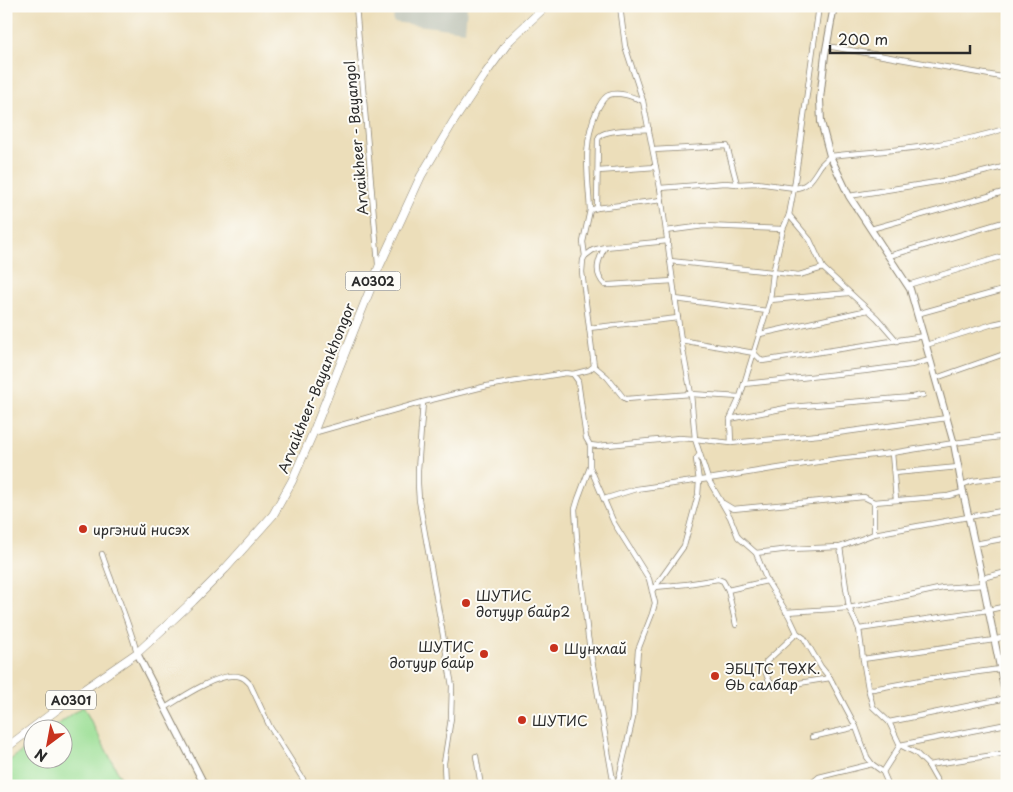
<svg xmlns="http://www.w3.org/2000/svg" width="1013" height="792" viewBox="0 0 1013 792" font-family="'Playpen Sans',sans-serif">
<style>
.industrial{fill:#c1c6b9}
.green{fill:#9cdf96;stroke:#648560}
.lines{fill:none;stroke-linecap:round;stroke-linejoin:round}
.street-casing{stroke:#8c8472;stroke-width:6}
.secondary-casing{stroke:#8c8472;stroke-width:8}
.highway-casing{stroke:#8c8472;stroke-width:9}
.street{stroke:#fff;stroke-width:4.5}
.secondary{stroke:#fff;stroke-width:6}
.highway{stroke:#fff;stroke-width:8}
.poi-dot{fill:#c8321e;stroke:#fdfcf7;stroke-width:2}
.labels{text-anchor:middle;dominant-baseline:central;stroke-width:4;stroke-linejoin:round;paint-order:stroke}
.shield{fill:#fdfcf7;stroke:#6a6a68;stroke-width:1}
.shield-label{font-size:12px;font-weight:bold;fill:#2b2b2b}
.street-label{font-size:14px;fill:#2b2b2b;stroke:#fdfcf7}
.poi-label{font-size:14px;fill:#2b2b2b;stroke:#fdfcf7;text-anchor:start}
</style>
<rect width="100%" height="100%" fill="#fdfcf7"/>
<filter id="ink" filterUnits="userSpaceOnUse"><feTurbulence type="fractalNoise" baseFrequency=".02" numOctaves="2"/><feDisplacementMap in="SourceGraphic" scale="10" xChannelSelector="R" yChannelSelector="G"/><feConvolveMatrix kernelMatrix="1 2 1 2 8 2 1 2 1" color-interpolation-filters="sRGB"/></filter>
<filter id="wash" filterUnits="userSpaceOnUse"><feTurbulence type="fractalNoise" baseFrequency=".0096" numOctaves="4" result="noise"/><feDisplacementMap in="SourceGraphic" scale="20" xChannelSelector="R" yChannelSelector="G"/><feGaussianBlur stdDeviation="1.12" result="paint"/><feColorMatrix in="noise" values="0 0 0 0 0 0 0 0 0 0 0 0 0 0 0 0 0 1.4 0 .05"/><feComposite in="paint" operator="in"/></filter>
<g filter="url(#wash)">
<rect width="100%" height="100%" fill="#ecdeba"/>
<polygon class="industrial" points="395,6 467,6 465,31 393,22"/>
<polygon class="green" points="83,706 125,786 8,786 6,763 32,744 32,760 62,760 62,730 52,729"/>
</g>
<g filter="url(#ink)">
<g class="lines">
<g class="street-casing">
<g id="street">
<polyline points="356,6 378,264"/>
<path d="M 620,6 L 625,46 L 643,101 L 660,188 L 681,340 L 691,394 L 695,439 L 708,479 L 730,517 L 738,537 L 756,553 L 767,581 L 789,616 L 797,633 L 804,638 L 821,667 L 830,678 L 775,687 C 768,682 763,670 766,662 L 797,633"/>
<polyline points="827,46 1007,78"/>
<polyline points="653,150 727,146 737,184"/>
<polyline points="598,171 656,167"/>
<path d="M 660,188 L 725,183 L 737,184 L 757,183 L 794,188 C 809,188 814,175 821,165 C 824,162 827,159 830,156 C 890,150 950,147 1007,128"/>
<polyline points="849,196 955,179 1007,166"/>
<path d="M 597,208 L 598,140 C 599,136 599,136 603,134 C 614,129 637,130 649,129"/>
<path d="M 590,210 C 588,175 582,143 597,110 C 600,105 603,97 609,95 C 619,91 633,97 643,101"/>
<polyline points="789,215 810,240 823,268 877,318 897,341"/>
<polyline points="871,229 1007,191"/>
<polyline points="666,231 704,226 783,229"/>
<path d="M 605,247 C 598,260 593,273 605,285 L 609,285 L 673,281"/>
<polyline points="585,256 583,242 590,210 597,208 662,200"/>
<polyline points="889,256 1007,221"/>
<polyline points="670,261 799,275 823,268"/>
<polyline points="908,285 1007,255"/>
<polyline points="675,299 767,311"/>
<polyline points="770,300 849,293"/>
<polyline points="917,314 1007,289"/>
<polyline points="589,328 678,318"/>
<polyline points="760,334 868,310"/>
<polyline points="681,340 754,353 762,361 924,336"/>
<polyline points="926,345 993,324 1007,321"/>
<polyline points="594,366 607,377 623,397 626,399 691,394 740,397"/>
<polyline points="573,374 589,370 594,366 582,272 583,260 585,256 593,250 605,247 668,241"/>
<polyline points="936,378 1007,353"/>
<polyline points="744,384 865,371 911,365 930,360"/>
<polyline points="423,402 418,470 418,484 419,500 452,686 451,718 444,763 445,786"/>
<polyline points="730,419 791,407 912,397 923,395"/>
<polyline points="313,433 423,402 487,386 566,373 573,374 578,381 586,438 590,445 598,446 679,438 695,439 731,443 830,434 947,418"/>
<polyline points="731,443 730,419 740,397 770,300 773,273 783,229 789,215 794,188 819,6"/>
<polyline points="590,445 590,467 578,499 575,509 577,539 588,637 614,786"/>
<polyline points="892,453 896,500"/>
<polyline points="590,467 614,523 649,579 655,603 652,614 638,650 633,718 617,786"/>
<polyline points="894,473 959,467"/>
<polyline points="962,485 972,481 1007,477"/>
<polyline points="604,499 636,489 708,479 837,459 892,453 954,443 1007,436"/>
<polyline points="723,503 733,509 864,497 874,502 948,496 963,492"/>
<polyline points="874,534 874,502"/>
<polyline points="975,544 1007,538"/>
<polyline points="840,547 849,608 859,629 863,659"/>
<polyline points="756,553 790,549 840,547 874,534 1007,510"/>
<path d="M 102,554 C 113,587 128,619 137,653"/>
<polyline points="982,578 1007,572"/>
<polyline points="655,587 687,584 718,579 723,581 728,590 736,625"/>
<polyline points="728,590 767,581"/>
<polyline points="652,591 684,546 698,495 699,481 696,459 700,454"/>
<polyline points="786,612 849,608 943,588 983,585"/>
<polyline points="859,629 988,610 1007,606"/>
<polyline points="830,678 856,727 867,757 872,764 883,772 889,786"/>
<polyline points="868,688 873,689 927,679 1007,668"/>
<path d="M 165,708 C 182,697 222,670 241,677 C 245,678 247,681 250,684 L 270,727 L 303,779 L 305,786"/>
<polyline points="889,722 1007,698"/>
<polyline points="812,737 856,727"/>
<polyline points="476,756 481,786"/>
<polyline points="928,765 1007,753"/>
<polyline points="883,772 900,745 1007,724"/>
<polyline points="802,786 813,782 819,777 872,764"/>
<polyline points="940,786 928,765 916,753 900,745 889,722 873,707 868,688 863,659 994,640 1007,636"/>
</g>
</g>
<g class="secondary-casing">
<g id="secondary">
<polyline points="834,6 825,55 820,99 821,122 830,156 849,196 910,289 954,444 963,492 982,578 1007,702"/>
<polyline points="137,653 205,786"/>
</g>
</g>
<g class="highway-casing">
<polyline id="highway" points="6,748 79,693 137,653 193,601 225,569 273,515 292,481 313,433 379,267 421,176 453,122 483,77 510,40 546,6"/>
</g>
<use href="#street" class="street"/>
<use href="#secondary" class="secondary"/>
<use href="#highway" class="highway"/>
</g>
</g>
<g class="poi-dot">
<circle cx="83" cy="529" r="5"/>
<circle cx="466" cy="603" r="5"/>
<circle cx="554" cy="648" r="5"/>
<circle cx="484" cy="654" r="5"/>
<circle cx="715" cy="676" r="5"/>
<circle cx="522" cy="720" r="5"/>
</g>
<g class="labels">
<g class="shield">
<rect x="345.5" y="271.5" width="55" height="19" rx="4"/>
<rect x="46" y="690.5" width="50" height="19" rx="4"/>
</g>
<g class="shield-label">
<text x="373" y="281">A0302</text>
<text x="71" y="700">A0301</text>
</g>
<g class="street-label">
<text transform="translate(356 138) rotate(-95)">Arvaikheer - Bayangol</text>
<text transform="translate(316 388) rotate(-68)">Arvaikheer-Bayankhongor</text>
</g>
<g class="poi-label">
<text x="93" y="529">иргэний нисэх</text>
<text x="476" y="595">ШУТИС<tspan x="476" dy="16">дотуур байр2</tspan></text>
<text x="474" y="646" text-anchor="end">ШУТИС<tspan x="474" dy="16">дотуур байр</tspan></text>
<text x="564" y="648">Шунхлай</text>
<text x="725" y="668">ЭБЦТС ТӨХК.<tspan x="725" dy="16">ӨЬ салбар</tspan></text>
<text x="532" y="720">ШУТИС</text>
</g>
</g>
<rect width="1013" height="792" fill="none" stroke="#fdfcf7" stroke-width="25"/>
<g transform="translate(48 744) rotate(212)"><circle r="24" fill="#fdfcf7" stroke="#a9a8a5"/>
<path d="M0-4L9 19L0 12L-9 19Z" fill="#c8321e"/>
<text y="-8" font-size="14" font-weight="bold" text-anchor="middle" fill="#2b2b2b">N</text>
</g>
<path d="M830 45v8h140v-8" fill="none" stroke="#2b2b2b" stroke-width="2.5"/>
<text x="838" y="45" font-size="15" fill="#2b2b2b" stroke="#fdfcf7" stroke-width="4" paint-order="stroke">200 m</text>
</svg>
